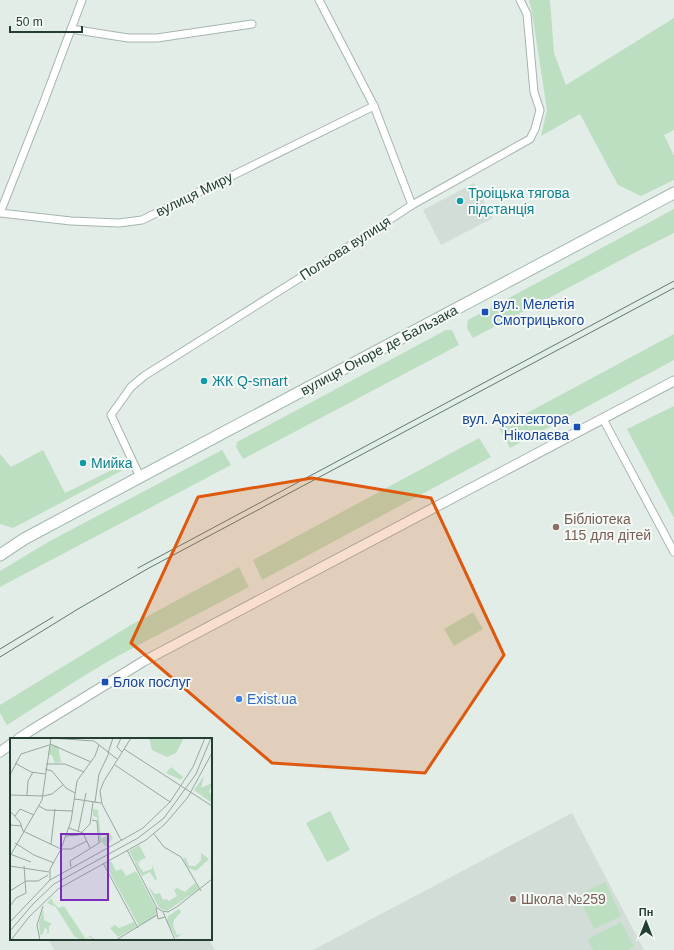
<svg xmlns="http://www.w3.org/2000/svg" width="674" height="950" viewBox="0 0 674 950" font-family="Helvetica,sans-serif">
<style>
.built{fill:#d1ddd6}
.green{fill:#bcdec1}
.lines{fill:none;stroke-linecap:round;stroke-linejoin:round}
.minor-casing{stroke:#a6b5ae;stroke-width:9}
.tertiary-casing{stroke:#a6b5ae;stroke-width:11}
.secondary-casing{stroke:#a2b9ae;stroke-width:13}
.minor{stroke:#fff;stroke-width:7}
.tertiary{stroke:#fff;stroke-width:9}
.secondary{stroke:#fff;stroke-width:11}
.tram{stroke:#5d7a6f;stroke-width:1}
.marked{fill:#de580e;fill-opacity:0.2;stroke:#de580e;stroke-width:3;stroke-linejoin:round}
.culture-dot{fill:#0f9aa8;stroke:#f4f9f6;stroke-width:1.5}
.transit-dot{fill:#1a4fb4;stroke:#f4f9f6;stroke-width:1.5}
.education-dot{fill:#8d6e63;stroke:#f4f9f6;stroke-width:1.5}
.shop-dot{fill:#3f7fe0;stroke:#f4f9f6;stroke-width:1.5}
.labels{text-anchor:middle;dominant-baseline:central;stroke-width:4;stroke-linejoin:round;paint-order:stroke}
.culture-label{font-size:14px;fill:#0d838f;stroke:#f4f9f6;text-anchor:start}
.street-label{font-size:14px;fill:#233f34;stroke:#f4f9f6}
.transit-label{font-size:14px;fill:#164399;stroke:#f4f9f6;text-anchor:start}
.education-label{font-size:14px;fill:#785e54;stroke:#f4f9f6;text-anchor:start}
.shop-label{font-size:14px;fill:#366cbe;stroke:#f4f9f6;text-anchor:start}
.inset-road{fill:none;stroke:#96a7a0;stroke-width:1}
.view{fill:#7b2cbf;fill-opacity:0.15;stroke:#7b2cbf;stroke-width:2}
.inset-edge{fill:none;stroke:#233f34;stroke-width:2}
</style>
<rect width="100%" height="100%" fill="#e3ede8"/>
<g class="built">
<polygon points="474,183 493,218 441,245 423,210"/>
<polygon points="572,813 644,950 313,950"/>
<polygon points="48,939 209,939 215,950 54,950"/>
</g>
<g class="green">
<polygon points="529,0 550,0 554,53 566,85 674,18 674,130 664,135 674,156 674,180 641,196 618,185 580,114 541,136 547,110 532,12"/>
<polygon points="674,209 674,233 640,250 473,338 467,328 468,320"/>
<polygon points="446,330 452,330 459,345 243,459 236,447 237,442"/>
<polygon points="674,334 674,360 510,448 499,428"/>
<polygon points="674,406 674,518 627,429"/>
<polygon points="479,438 491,457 262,580 253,560"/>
<polygon points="43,450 65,493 124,464 127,468 13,528 0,524 0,454 11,467"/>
<polygon points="222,450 231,465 0,587 0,571 50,541"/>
<polygon points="239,567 249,587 114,658 82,677 7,725 0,713 0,705 131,625"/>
<polygon points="473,612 483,629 454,646 444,629"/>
<polygon points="330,811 350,850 327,862 306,823"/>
<polygon points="605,882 621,916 594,929 578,895"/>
<polygon points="621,922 634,947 628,950 593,950 588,939"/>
</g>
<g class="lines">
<g class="minor-casing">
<g id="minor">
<polyline points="82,0 43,104 0,213 71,221 119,223 142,220 374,106"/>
<polyline points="319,0 374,106 412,205"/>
<polyline points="71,29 128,38 157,38 252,24"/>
<polyline points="603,419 674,552"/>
<polyline points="140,477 111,415 131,387 144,376 322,264 412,205 530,139 535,129 540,110 534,92 527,14 520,0"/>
</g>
</g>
<g class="tertiary-casing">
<g id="tertiary">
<polyline points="18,739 30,731 144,661 674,381"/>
<polyline points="0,752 11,744"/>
</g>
</g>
<g class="secondary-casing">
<polyline id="secondary" points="0,555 24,539 140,477 674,193"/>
</g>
<use href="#minor" class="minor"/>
<use href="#tertiary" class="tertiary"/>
<use href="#secondary" class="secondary"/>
<g class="tram">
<polyline points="138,568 674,281"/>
<polyline points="0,649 53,617"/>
<polyline points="0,657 78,609 149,568 674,288"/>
</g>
</g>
<path class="marked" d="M 312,478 L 431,498 L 504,655 L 425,773 L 272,763 L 131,643 L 198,497 Z"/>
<g class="culture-dot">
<circle cx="460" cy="201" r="4"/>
<circle cx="204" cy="381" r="4"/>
<circle cx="83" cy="463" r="4"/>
</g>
<g class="transit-dot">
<rect x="481" y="308" width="8" height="8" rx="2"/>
<rect x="573" y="423" width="8" height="8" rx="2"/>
<rect x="101" y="678" width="8" height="8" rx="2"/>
</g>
<g class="education-dot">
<circle cx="556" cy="527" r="4"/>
<circle cx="513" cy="899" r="4"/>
</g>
<circle class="shop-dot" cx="239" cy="699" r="4"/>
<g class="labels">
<g class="culture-label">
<text x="468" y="193">Троiцька тягова<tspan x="468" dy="16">пiдстанцiя</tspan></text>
<text x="212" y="381">ЖК Q-smart</text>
<text x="91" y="463">Мийка</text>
</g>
<g class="street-label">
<text transform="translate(194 194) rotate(-26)">вулиця Миру</text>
<text transform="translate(345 248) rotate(-33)">Польова вулиця</text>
<text transform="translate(379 350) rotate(-28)">вулиця Оноре де Бальзака</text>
</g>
<g class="transit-label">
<text x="493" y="304">вул. Мелетія<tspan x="493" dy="16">Смотрицького</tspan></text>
<text x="569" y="419" text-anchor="end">вул. Архітектора<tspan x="569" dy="16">Ніколаєва</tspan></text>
<text x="113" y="682">Блок послуг</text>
</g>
<g class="education-label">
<text x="564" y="519">Бібліотека<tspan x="564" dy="16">115 для дітей</tspan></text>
<text x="521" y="899">Школа №259</text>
</g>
<g class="shop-label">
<text x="247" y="699">Exist.ua</text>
</g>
</g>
<g transform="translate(10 738)">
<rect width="202" height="202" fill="#e3ede8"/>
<path d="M 139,0 L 171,0 L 173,2 L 166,15 L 157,19 L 142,12 ZM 40,6 L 48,8 L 51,24 L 45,25 L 42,17 L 38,17 ZM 161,29 L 173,39 L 171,42 L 156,35 ZM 194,38 L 191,50 L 202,45 L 199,54 L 202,57 L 202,65 L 184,52 ZM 83,71 L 88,72 L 91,101 L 100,96 L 103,100 L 96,109 L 92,104 L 89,105 L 87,79 L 83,78 ZM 129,107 L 136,120 L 125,124 L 119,113 ZM 191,115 L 199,121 L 186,133 L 179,130 L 182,137 L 173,121 L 176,120 L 179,128 L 186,128 L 191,122 ZM 131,122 L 128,126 L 133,134 L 142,131 L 142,127 L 147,141 L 145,142 L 140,134 L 132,138 L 125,125 ZM 101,123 L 106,133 L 112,131 L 116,138 L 126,133 L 147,172 L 145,179 L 129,188 L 95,126 ZM 185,145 L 189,151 L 157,173 L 149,170 L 138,148 L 145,156 L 150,155 L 153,162 L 156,161 L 159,163 L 167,158 L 164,152 L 167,150 L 175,154 ZM 46,154 L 41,160 L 44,166 L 49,170 L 54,168 L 75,200 L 81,198 L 84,201 L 83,202 L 80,199 L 71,202 L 64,198 L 46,169 L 37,165 ZM 33,171 L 34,182 L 42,186 L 39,188 L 39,195 L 35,196 L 38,193 L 35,189 L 33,196 L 30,197 L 29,184 ZM 169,171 L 171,174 L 164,182 L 163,188 L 167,197 L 173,196 L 166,200 L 157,183 L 158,178 ZM 124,184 L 126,189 L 108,199 L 100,190 L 105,187 L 109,190 Z" fill="#bcdec1"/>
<path class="inset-road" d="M 41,0 L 84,3 L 107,21M 111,0 L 107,9 L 112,14M 40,6 L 81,24M 114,11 L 202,68M 98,15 L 103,0M 5,25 L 21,34 L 35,36M 36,26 L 55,26 L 74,34M 105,27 L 160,64M 35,31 L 42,33 L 56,50 L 65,55M 0,37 L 11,16 L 39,7M 0,57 L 33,58M 17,57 L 18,43 L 23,34M 33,58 L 42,56 L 53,47M 65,61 L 91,65M 85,64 L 89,36 L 99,15M 29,68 L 36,72 L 63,73M 0,73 L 10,84 L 13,93M 5,78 L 10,71 L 24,77M 0,87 L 12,88M 59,90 L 73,95 L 80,110M 13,93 L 51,111 L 61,111 L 77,103M 68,94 L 76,55M 72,94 L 80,86 L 83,64M 144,96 L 154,109 L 171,119 L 191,153M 56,98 L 69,97M 110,100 L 92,66 L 90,53 L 94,43 L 121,0M 112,102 L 133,90 L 160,64 L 183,29 L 195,0M 5,105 L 24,117 L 44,125M 41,106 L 45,71M 117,112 L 147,170 L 152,173 L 158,174 L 168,168 L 202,141M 0,116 L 21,124M 0,118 L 32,62 L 41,0M 93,125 L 128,190M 0,128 L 39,134M 61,129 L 60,123 L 89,105 L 87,83 L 82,82M 40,142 L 40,131 L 51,111 L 61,83 L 67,43 L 85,18 L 89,7M 0,153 L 16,143 L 28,143 L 38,137M 0,168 L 6,160 L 16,155 L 14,128M 146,170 L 148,181 L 155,179M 153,174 L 165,202M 0,184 L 40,142 L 112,102 L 110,101M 0,193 L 23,166 L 44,146 L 128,100 L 154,80 L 186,36 L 201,0M 1,202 L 19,179 L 48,151 L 136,102 L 155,86 L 178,59 L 202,15M 30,202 L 27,187 L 33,168M 106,202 L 147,177"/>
<path class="view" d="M 51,96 L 98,96 L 98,162 L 51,162 Z"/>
<rect width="202" height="202" class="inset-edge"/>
</g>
<g transform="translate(646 922)" stroke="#f4f9f6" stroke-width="3" paint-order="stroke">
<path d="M0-3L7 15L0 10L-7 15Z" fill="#233f34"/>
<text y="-6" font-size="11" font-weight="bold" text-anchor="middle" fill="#233f34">Пн</text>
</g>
<path d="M10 26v6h72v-6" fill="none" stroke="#233f34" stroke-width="2"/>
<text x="16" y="26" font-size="12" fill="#233f34" stroke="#f4f9f6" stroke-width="3" paint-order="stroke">50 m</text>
</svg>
